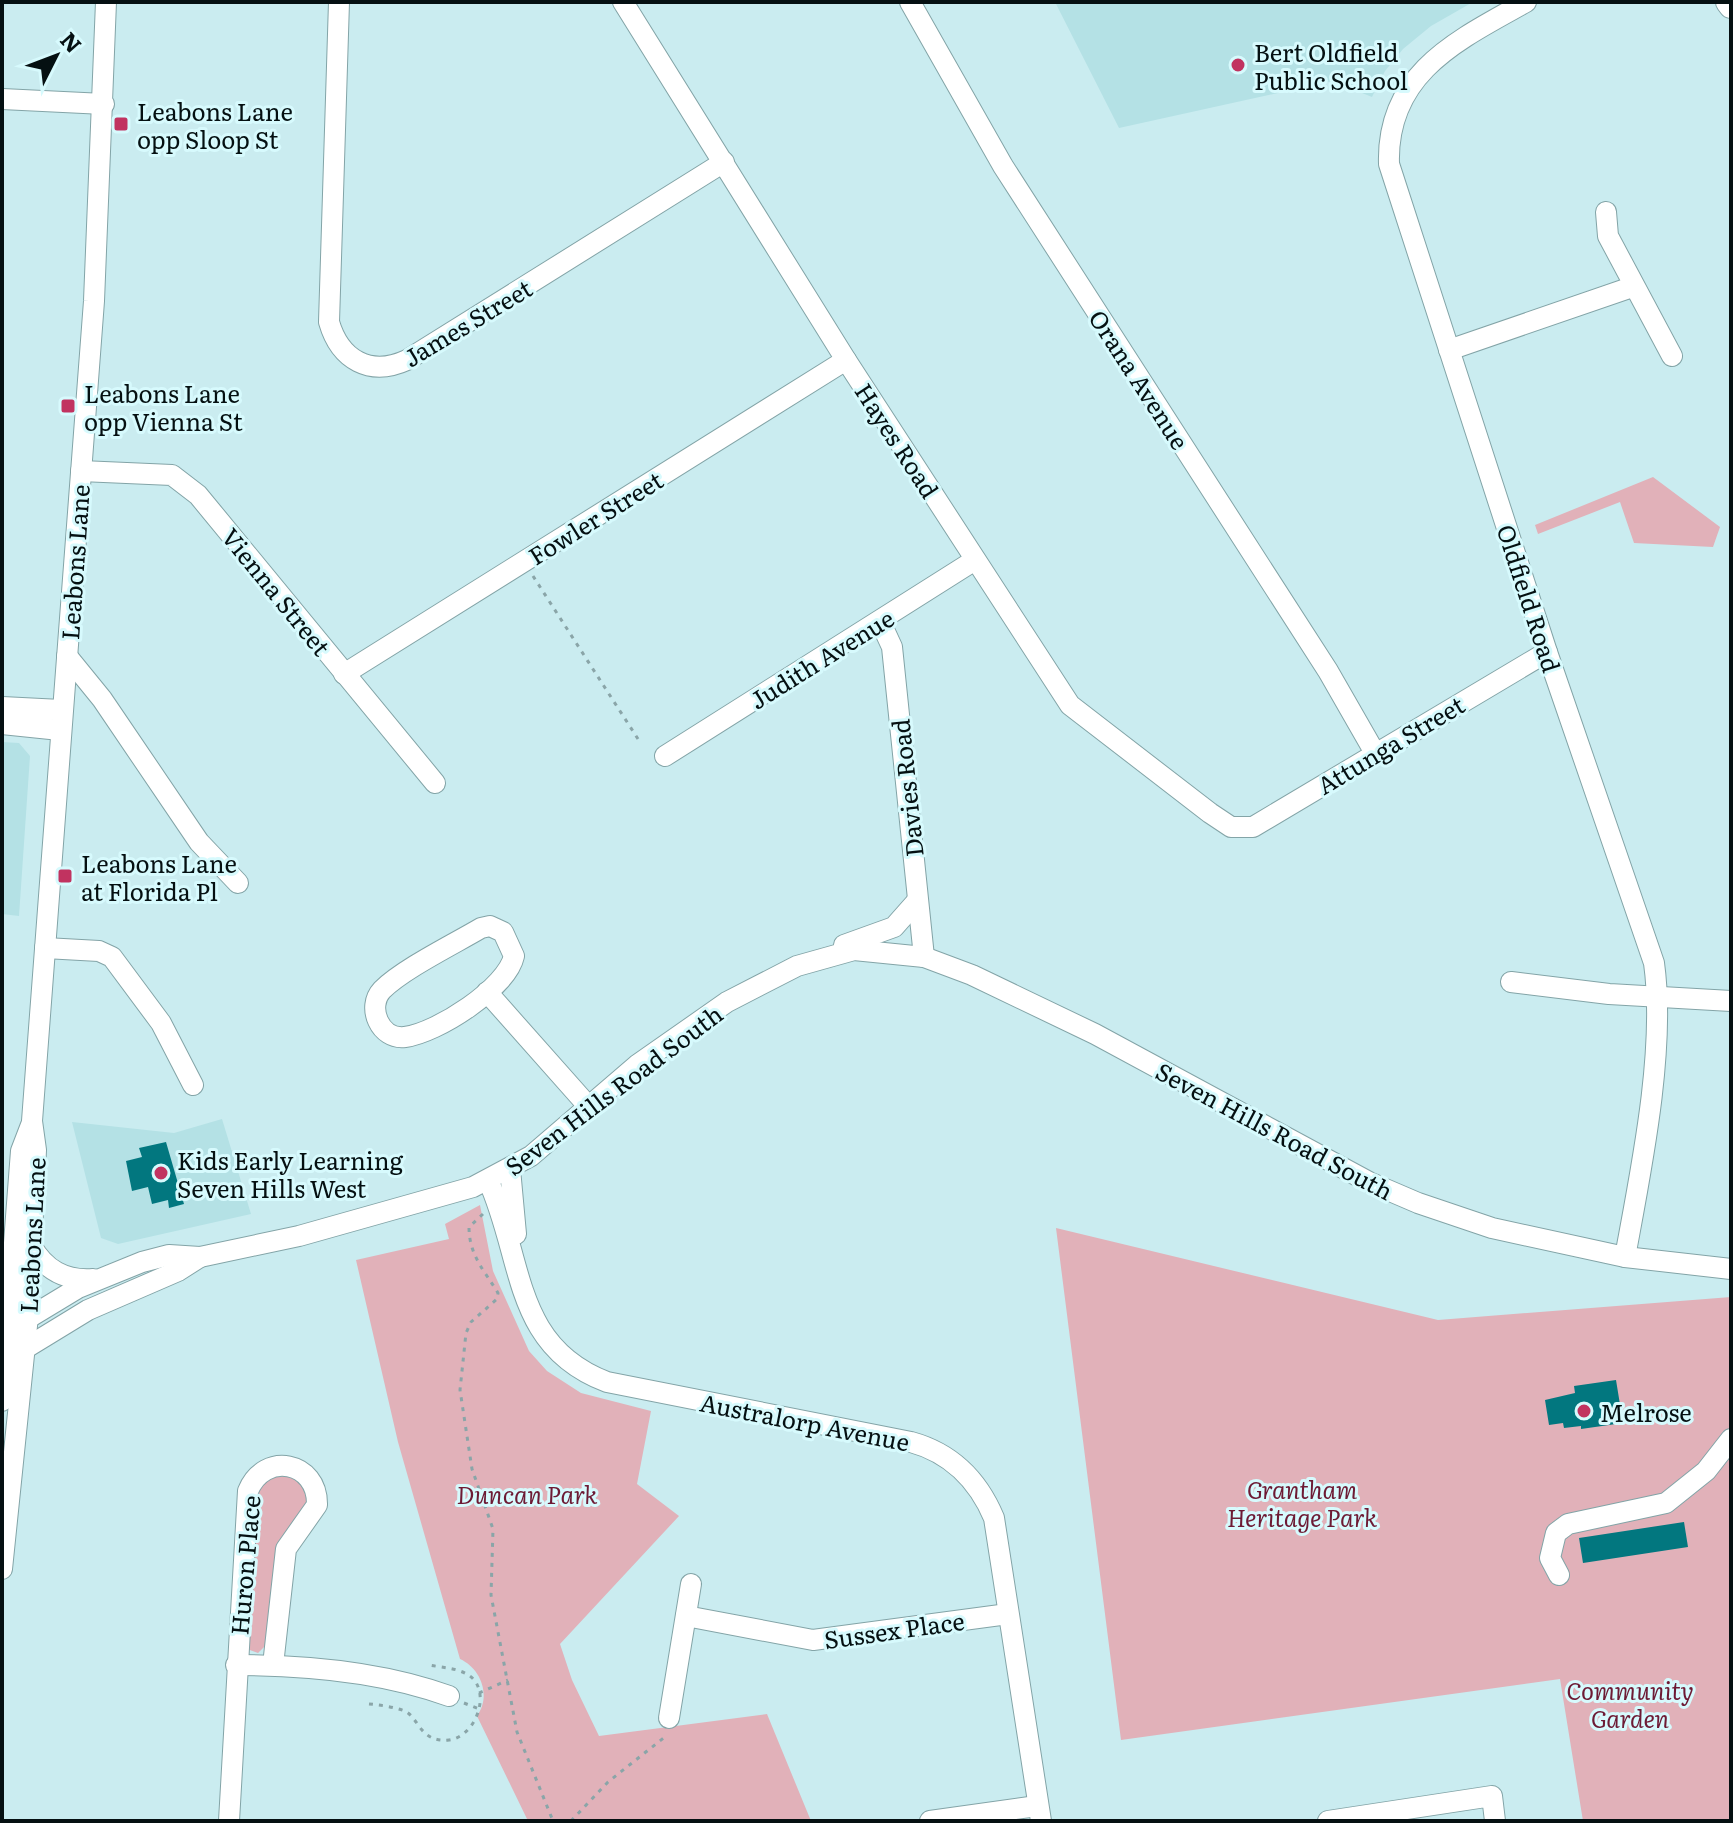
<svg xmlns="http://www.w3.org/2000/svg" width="1733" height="1823" viewBox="0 0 1733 1823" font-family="Literata,serif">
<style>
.built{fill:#b4e1e5}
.green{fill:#e1b1b9}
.building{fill:#02777f}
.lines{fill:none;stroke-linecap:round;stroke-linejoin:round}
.minor-casing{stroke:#83a4a7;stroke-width:22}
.major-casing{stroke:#83a4a7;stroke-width:26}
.path{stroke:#8aa5a8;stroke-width:3;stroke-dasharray:4 6;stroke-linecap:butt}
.minor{stroke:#fff;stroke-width:20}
.major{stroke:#fff;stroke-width:24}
.poi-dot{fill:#c13360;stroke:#d7fafd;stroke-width:3}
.labels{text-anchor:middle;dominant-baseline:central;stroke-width:6;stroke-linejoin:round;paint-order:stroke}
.poi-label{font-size:24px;fill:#051012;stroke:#d7fafd;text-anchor:start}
.street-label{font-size:24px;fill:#051012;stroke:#d7fafd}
.park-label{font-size:24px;font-style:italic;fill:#6d1a34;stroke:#d7fafd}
</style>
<rect width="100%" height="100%" fill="#caecf0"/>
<g class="built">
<polygon points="1055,2 1473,2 1431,26 1403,49 1385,71 1372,97 1332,81 1119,128"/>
<polygon points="2,742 19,743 30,756 19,916 2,914"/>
<polygon points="222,1119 251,1214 118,1244 101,1238 72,1122 174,1133"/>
</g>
<g class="green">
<polygon points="1653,477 1720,527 1713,547 1634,543 1620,502 1538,534 1535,525"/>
<path d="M 480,1205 L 493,1271 L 529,1351 L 547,1371 L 581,1393 L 651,1411 L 637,1484 L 679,1516 L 560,1644 L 572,1680 L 599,1736 L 767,1714 L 811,1821 L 528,1821 L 477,1716 C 491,1697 482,1669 460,1659 L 398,1442 L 356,1260 L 449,1239 L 445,1224 Z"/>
<polygon points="1056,1228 1438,1320 1731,1297 1731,1821 1583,1821 1560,1679 1121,1740"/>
<polygon points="279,1471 302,1483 309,1500 276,1555 267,1644 258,1653 247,1649 254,1491"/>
</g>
<g class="building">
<polygon points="166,1142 184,1204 169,1208 168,1200 152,1204 148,1187 132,1191 126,1161 142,1157 139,1148"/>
<polygon points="1616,1380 1623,1423 1581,1429 1581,1426 1564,1428 1563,1423 1549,1425 1545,1400 1575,1393 1574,1386"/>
<polygon points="1684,1522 1688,1547 1583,1563 1579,1538"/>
</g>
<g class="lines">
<g class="minor-casing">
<g id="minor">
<path d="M 339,2 L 329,322 C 340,360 370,377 407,360 L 724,162"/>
<polyline points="623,2 846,360 1070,705 1210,813 1231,827 1253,827 1547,652"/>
<polyline points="910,2 1003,166 1328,671 1375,753"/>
<path d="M 1526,2 C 1458,40 1386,73 1389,164 L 1547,652 L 1654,963 C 1666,1050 1641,1170 1625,1257"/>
<polyline points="2,99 104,104"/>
<polyline points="1606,212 1608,236 1672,356"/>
<polyline points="1449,350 1632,287"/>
<polyline points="81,471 172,475 198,495 435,783"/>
<polyline points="880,621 892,647 924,957"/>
<polyline points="67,656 102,699 199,842 238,883"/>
<polyline points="344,674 846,360"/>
<polyline points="2,707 61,710"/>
<polyline points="2,724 60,730"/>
<polyline points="665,756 975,560"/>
<path d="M 490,926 L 503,932 L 514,956 C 507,988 437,1033 405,1037 C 380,1040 366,1007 382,990 C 403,969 454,944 481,928 Z"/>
<polyline points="844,945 894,927 917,901"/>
<polyline points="45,948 99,951 112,957 161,1023 193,1085"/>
<polyline points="1511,982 1609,994 1731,1001"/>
<polyline points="487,992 589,1107"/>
<polyline points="510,1169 516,1234"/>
<path d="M 488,1180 C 524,1259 512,1346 607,1382 L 911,1442 C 951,1453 978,1480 994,1518 L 1041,1821"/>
<path d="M 31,1245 C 45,1270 65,1281 93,1279"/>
<polyline points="2,1334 78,1288 142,1262 169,1255 200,1257 299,1236 473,1187 531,1156 637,1065 727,1002 797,966 854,950 924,957 972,975 1095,1034 1369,1182 1418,1203 1492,1228 1625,1257 1731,1269"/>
<polyline points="16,1354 88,1310 178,1271 200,1257"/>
<polyline points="2,1401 21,1151 31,1125"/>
<polyline points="2,1569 28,1316 36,1150 32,1121 94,301 106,2"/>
<polyline points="1559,1575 1550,1558 1556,1533 1568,1524 1666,1503 1706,1471 1731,1439"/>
<polyline points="686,1616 813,1640 1008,1614"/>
<path d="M 236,1665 C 305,1665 383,1672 449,1696"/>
<polyline points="669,1718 691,1584"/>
<path d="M 229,1821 L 248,1491 C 264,1451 318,1461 317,1505 L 286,1549 L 273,1665"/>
<polyline points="930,1821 1037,1806"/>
<polyline points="1328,1821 1492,1796 1495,1821"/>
</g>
</g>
<g class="major-casing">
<polyline id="major" points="1728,2 1731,6"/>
</g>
<g class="path">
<polyline points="533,576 638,739"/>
<path d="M 483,1214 L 469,1227 C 469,1255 484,1270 498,1293 L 497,1299 L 471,1322 L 466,1333 L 460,1390 L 472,1469 L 493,1529 L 491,1595 L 517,1732 L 553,1821"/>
<polyline points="479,1693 508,1680"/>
<polyline points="464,1703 479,1709"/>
<path d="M 369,1704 C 381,1705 394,1707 405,1711 C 419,1718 420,1743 449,1740 C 473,1737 489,1701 475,1681 C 465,1668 444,1668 429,1665"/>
<polyline points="571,1821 608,1782 666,1736"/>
</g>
<use href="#minor" class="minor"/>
<use href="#major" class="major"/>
</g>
<g class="poi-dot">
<circle cx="1238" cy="65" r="8"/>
<rect x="113" y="116" width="16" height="16" rx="4"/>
<rect x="60" y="398" width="16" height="16" rx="4"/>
<rect x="57" y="868" width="16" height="16" rx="4"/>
<circle cx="161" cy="1173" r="8"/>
<circle cx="1584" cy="1411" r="8"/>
</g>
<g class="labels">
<g class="poi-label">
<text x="1254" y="51">Bert Oldfield<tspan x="1254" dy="28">Public School</tspan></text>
<text x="137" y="110">Leabons Lane<tspan x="137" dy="28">opp Sloop St</tspan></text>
<text x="84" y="392">Leabons Lane<tspan x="84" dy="28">opp Vienna St</tspan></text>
<text x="81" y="862">Leabons Lane<tspan x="81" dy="28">at Florida Pl</tspan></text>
<text x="177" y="1159">Kids Early Learning<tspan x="177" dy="28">Seven Hills West</tspan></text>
<text x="1600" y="1411">Melrose</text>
</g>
<g class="street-label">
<text transform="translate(467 322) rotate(-31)">James Street</text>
<text transform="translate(1140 379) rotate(57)">Orana Avenue</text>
<text transform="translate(898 440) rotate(57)">Hayes Road</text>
<text transform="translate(595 517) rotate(-32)">Fowler Street</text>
<text transform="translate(74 562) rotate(-86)">Leabons Lane</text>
<text transform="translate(277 591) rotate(51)">Vienna Street</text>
<text transform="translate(1530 598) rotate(72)">Oldfield Road</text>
<text transform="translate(821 658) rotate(-32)">Judith Avenue</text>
<text transform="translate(1390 744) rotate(-31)">Attunga Street</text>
<text transform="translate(906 788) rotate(-96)">Davies Road</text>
<text transform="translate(613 1089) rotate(-37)">Seven Hills Road South</text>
<text transform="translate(1275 1130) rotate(28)">Seven Hills Road South</text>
<text transform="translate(31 1235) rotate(-87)">Leabons Lane</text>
<text transform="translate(805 1421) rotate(11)">Australorp Avenue</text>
<text transform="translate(244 1565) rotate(-85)">Huron Place</text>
<text transform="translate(894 1629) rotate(-8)">Sussex Place</text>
</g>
<g class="park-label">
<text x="1302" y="1488">Grantham<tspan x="1302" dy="28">Heritage Park</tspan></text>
<text x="527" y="1493">Duncan Park</text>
<text x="1630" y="1689">Community<tspan x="1630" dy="28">Garden</tspan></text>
</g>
</g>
<rect width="1733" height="1823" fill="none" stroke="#051012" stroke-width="8"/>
<g transform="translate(56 56) rotate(48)" stroke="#d7fafd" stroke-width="6" paint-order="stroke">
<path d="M0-6L14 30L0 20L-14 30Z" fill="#051012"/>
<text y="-12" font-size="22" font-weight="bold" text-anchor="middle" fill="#051012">N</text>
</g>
</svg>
